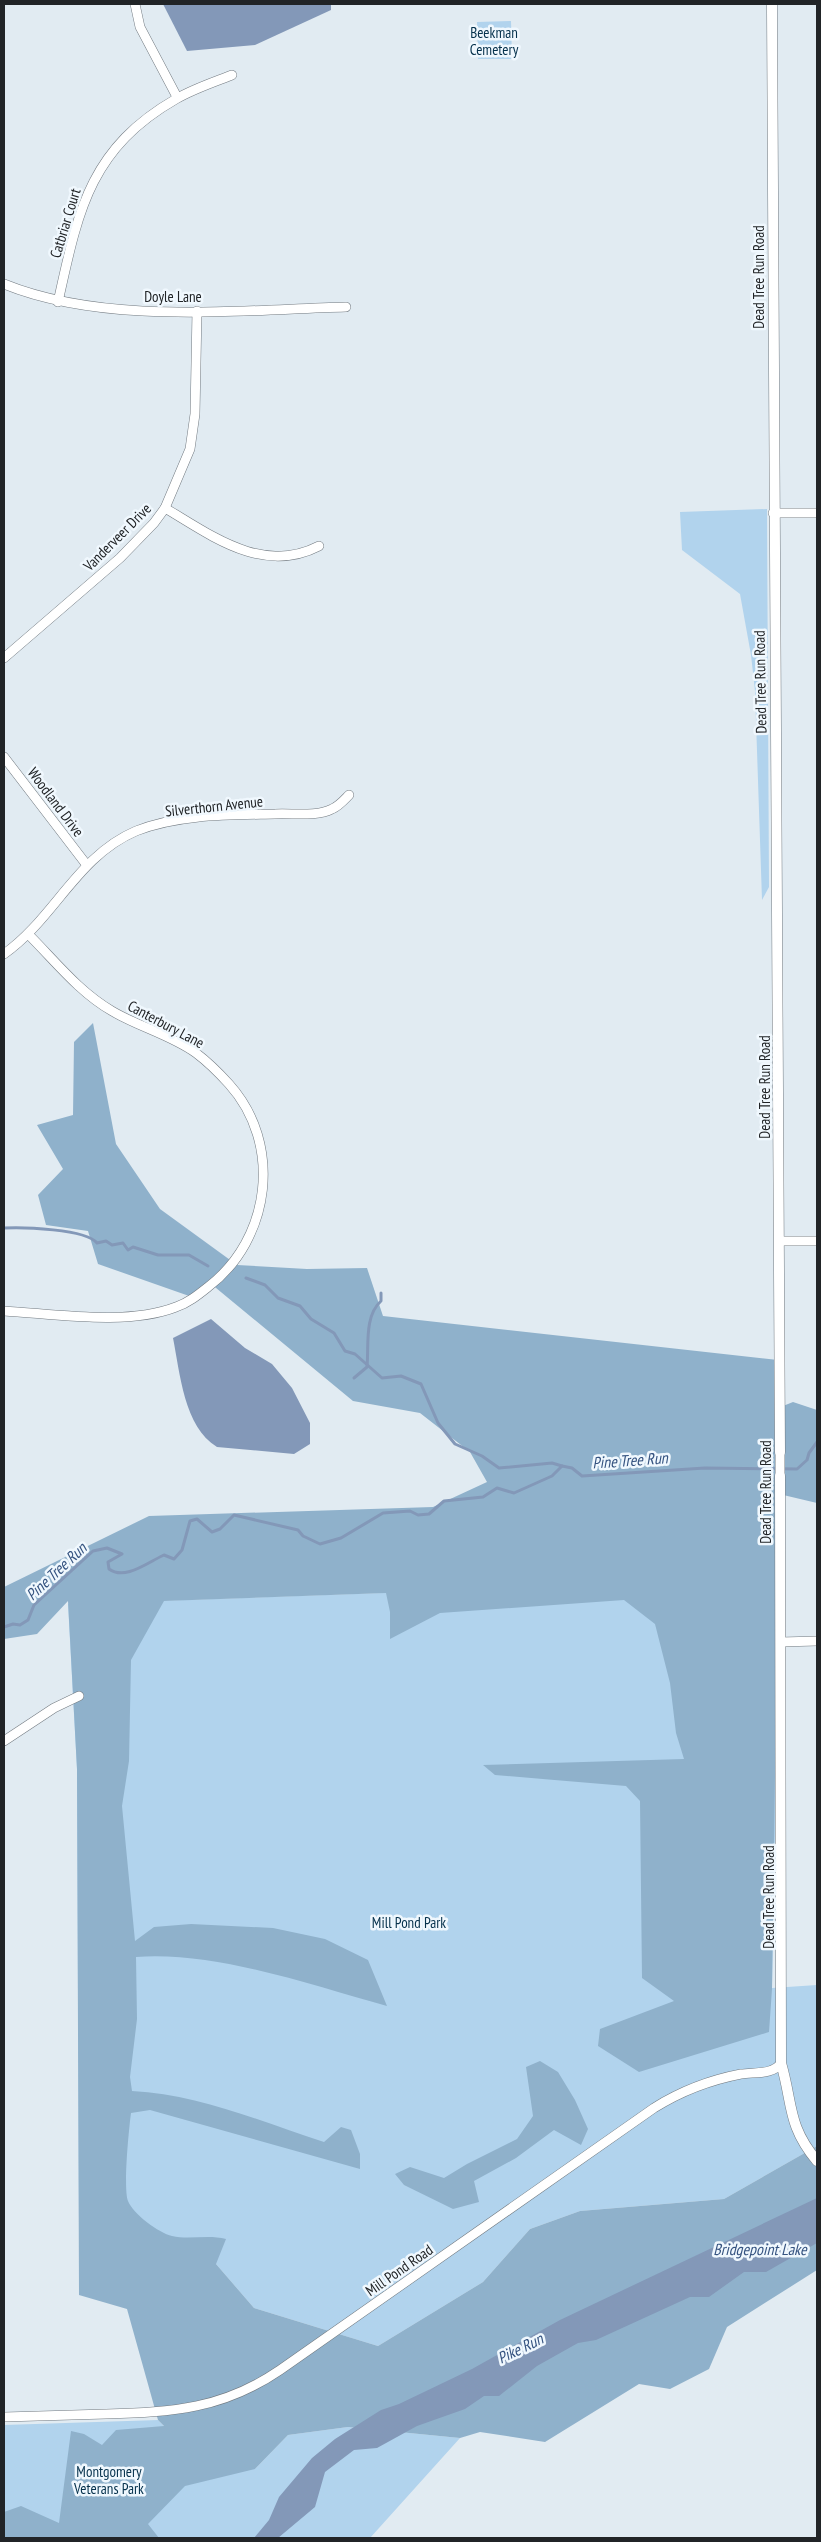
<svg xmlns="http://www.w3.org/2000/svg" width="821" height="2542" viewBox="0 0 821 2542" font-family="'PT Sans Narrow',sans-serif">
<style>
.green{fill:#b1d3ed}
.forest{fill:#8fb1cb}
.water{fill:#8398b8}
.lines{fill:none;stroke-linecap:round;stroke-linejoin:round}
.stream{stroke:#8398b8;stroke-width:3}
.minor-casing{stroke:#727a81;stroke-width:10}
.tertiary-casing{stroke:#727a81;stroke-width:11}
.minor{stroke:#fff;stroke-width:9}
.tertiary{stroke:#fff;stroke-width:10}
.labels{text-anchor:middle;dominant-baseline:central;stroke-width:5;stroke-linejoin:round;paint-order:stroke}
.park-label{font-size:15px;fill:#05314c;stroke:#f0f8fe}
.street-label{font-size:15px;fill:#212427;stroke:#f0f8fe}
.water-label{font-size:16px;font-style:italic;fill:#355380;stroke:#f0f8fe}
</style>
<rect width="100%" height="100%" fill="#e1ebf2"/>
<g class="green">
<polygon points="511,21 512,59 478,59 477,22"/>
<polygon points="767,509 769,887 762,900 755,691 751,655 740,594 682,550 680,512"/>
<polygon points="780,1579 772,1988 817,1985 817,2146 724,2199 580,2211 530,2229 483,2282 378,2346 254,2308 216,2264 79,2218 77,1769 68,1604"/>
<polygon points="158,2420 185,2448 255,2469 288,2435 348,2427 460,2438 370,2538 4,2538 4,2425"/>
</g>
<g class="forest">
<path d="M 93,1023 L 116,1144 L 160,1209 L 237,1265 L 307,1269 L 367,1268 L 383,1316 L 778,1360 L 778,1408 L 793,1402 L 817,1410 L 817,1503 L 779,1494 L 772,1989 L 769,2032 L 639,2072 L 598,2046 L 600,2029 L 674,2001 L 642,1978 L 640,1801 L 626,1786 L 495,1775 L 483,1765 L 684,1759 L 676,1733 L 670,1683 L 655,1624 L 624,1600 L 440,1613 L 390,1639 L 390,1612 L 386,1593 L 164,1601 L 131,1660 L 129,1761 L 122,1806 L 135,1941 L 154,1927 L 191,1924 L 273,1928 L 325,1939 L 368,1960 L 387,2006 C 310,1985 216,1951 136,1957 L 137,2019 L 130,2077 L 132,2091 C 198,2094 262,2122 324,2142 L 341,2127 L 351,2130 L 360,2154 L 360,2169 L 150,2110 L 131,2113 C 129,2128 123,2188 128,2201 C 133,2214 159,2233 172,2236 C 190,2240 208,2234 226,2239 L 216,2264 L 254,2308 L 378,2346 L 483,2282 L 530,2229 L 580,2211 L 724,2199 L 817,2146 L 817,2270 L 727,2327 L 709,2369 L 670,2389 L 639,2384 L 545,2442 L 480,2432 L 460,2438 L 348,2427 L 288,2435 L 255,2469 L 185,2486 L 148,2524 L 159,2538 L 4,2538 L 4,2512 L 21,2506 L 59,2523 L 71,2431 L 84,2434 L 102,2445 L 116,2430 L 164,2426 L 158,2420 L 127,2309 L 79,2295 L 77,1769 L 68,1601 L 37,1634 L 4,1639 L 4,1587 L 149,1516 L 433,1507 L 487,1482 L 470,1452 L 420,1413 L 353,1401 L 210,1283 L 192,1297 L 98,1264 L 88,1231 L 46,1225 L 38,1195 L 63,1169 L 37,1125 L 73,1115 L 74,1042 Z"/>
<polygon points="540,2061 558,2072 575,2100 588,2129 581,2145 554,2130 516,2158 474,2181 479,2202 453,2209 404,2185 395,2174 410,2167 444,2178 467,2164 517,2139 533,2116 526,2067"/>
</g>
<g class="water">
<polygon points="163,4 331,4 331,10 255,45 187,51"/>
<path d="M 211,1319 L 245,1348 L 272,1364 L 292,1388 L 310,1423 L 310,1444 L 294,1454 L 217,1447 C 184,1427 180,1373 173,1338 Z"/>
<polygon points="817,2198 817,2243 766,2272 744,2272 709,2297 690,2297 596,2340 578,2343 537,2366 499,2396 484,2396 465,2409 417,2426 377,2448 354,2450 325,2472 315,2507 278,2538 254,2538 269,2520 279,2497 312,2458 335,2439 381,2410 399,2404 472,2369 560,2320"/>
</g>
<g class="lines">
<g class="stream">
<path d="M 4,1228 C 22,1227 86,1229 97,1243 L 106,1241 L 112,1245 L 123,1243 L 128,1250 L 133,1247 L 158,1255 L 189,1255 L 208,1266"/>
<polyline points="246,1278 265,1285 278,1298 300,1306 311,1319 334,1333 345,1351 355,1354 382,1378 401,1376 421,1384 438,1423 455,1444 482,1456 499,1468 552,1463 562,1466"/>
<path d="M 354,1378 L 367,1367 C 369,1346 364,1316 381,1301 L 381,1293"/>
<path d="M 4,1627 L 13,1624 L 20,1625 L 28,1620 L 34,1605 L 93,1551 L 107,1548 L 122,1554 L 108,1562 L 109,1569 C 125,1581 148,1562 164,1555 L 174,1559 L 182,1550 L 190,1521 L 197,1519 L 212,1532 L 220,1529 L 234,1515 L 298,1530 L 303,1536 L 320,1544 L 341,1538 L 383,1513 L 410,1511 L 418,1515 L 429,1514 L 444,1501 L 483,1497 L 497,1488 L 514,1493 L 552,1476 L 562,1466 L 572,1468 L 582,1476 L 705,1468 L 797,1469 L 807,1460 L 809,1453 L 817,1442"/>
</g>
<g class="minor-casing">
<g id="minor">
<polyline points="135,4 140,27 177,97"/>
<path d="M 4,284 C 105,325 237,310 346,307"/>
<path d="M 58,302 C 78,212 89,149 176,99 C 193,89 214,82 232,75"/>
<path d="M 165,508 C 212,536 263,575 319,546"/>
<polyline points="773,513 817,513"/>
<polyline points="4,658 120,558 154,523 165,508 190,449 195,414 197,311"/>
<polyline points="4,757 86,864"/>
<path d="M 4,954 C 54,919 77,856 136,831 C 178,814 231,815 275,814 C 293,813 316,817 332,809 C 339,806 344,800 349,795"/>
<polyline points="779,1241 817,1241"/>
<path d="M 4,1311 C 56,1314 127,1326 176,1307 C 188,1303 198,1295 208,1287 C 271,1239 283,1144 229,1084 C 219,1073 208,1062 196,1053 C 171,1035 139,1027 112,1011 C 79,992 55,961 29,935"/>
<polyline points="780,1452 780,1476"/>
<polyline points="781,1642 817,1641"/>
<polyline points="4,1741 54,1708 79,1696"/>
<path d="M 4,2417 C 38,2416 72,2415 106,2414 C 173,2412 223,2409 280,2370 L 654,2108 C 681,2091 710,2080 741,2074 C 755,2072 773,2075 781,2063"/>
</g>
</g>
<g class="tertiary-casing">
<g id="tertiary">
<path d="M 772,4 C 773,487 777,970 780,1452"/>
<path d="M 780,1476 L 781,2063 C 793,2104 787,2125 817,2161"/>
</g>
</g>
<use href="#minor" class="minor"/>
<use href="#tertiary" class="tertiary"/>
</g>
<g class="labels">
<g class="park-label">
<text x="494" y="32">Beekman<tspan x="494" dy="17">Cemetery</tspan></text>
<text x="409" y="1922">Mill Pond Park</text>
<text x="109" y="2471">Montgomery<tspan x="109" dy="17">Veterans Park</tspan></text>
</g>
<g class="street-label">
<text transform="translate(65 223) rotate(-73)">Catbriar Court</text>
<text transform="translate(758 277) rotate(-90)">Dead Tree Run Road</text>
<text x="173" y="296">Doyle Lane</text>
<text transform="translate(117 537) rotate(-45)">Vanderveer Drive</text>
<text transform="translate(760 682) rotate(-91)">Dead Tree Run Road</text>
<text transform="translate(56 802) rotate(53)">Woodland Drive</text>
<text transform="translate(214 806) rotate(-6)">Silverthorn Avenue</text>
<text transform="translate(166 1024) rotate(28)">Canterbury Lane</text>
<text transform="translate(764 1087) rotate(-90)">Dead Tree Run Road</text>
<text transform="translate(765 1492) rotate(-90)">Dead Tree Run Road</text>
<text transform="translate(768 1897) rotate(-90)">Dead Tree Run Road</text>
<text transform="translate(399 2270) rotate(-35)">Mill Pond Road</text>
</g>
<g class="water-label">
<text transform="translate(630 1460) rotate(-4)">Pine Tree Run</text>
<text transform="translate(56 1571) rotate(-43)">Pine Tree Run</text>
<text x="760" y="2249">Bridgepoint Lake</text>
<text transform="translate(520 2348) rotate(-26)">Pike Run</text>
</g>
</g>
<rect width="821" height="2542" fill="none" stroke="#212427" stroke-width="10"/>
</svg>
